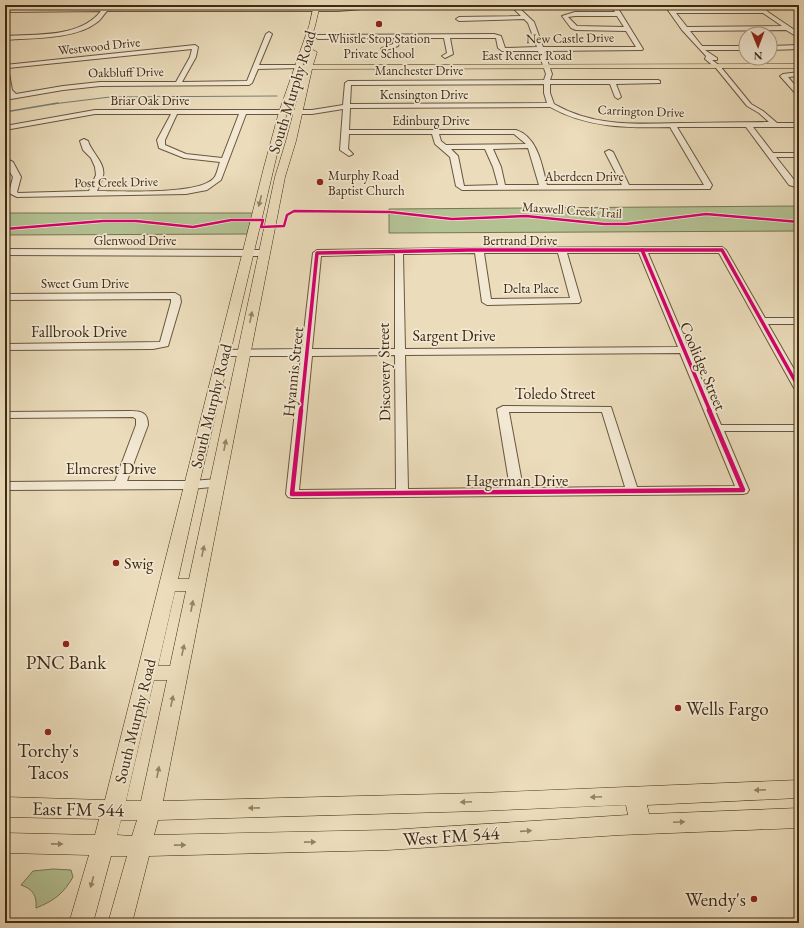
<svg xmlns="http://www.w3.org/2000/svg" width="804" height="928" viewBox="0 0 804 928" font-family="'EB Garamond',serif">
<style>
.green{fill:#b3c193;stroke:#787652}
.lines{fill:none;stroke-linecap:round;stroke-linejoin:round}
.stream-far1{stroke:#758074;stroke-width:1}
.stream{stroke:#758074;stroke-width:1.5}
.minor-casing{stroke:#69563c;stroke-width:2}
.major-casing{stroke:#3e2a12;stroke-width:1}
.minor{fill:#f2e8d3;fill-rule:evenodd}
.major{fill:#ebdcbb;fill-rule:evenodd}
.cycleway-far2-casing{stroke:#f2e8d3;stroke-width:4}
.cycleway-far1-casing{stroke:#f2e8d3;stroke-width:5.5}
.cycleway-casing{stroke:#f2e8d3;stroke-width:7}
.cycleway-far2{stroke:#d6006c;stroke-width:2.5}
.cycleway-far1{stroke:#d6006c;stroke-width:3.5}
.cycleway{stroke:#d6006c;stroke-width:4.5}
.oneway{fill:#948366}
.poi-dot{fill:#8f2418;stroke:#f2e8d3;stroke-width:1.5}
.labels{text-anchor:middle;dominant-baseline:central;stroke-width:3.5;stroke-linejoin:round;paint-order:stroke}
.far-poi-label{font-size:13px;fill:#3e2a12;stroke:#f2e8d3}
.far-street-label{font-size:13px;fill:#3e2a12;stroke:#f2e8d3}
.street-label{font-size:16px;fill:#3e2a12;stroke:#f2e8d3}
.poi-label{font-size:16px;fill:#3e2a12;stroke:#f2e8d3;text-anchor:start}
.near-poi-label{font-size:19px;fill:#3e2a12;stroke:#f2e8d3}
.near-street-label{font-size:19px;fill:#3e2a12;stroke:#f2e8d3}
</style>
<rect width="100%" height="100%" fill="#ebdcbb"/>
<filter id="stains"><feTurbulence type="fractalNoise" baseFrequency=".005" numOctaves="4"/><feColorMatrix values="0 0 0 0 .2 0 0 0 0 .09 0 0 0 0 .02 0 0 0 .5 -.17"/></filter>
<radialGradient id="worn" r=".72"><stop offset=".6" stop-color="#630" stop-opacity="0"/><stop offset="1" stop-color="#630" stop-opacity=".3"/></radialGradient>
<g class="green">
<polygon points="799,206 799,231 389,233 389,209"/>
<polygon points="5,213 253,213 247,234 5,235"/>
<path d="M 53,869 L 71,870 L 73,877 C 64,893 54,901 36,908 C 37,896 33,889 21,885 L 33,871 Z"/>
</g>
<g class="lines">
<polyline class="stream-far1" points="53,104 110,97 277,96"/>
<polyline class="stream" points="5,112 58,103"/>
<g class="minor-casing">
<g id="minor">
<path d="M 367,5 L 388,5 L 385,7 L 338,11 L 107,11 C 103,15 101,20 96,23 C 76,39 31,38 5,40 L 5,36 C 36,34 80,38 101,11 L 5,12 L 5,8 L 338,7 Z"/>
<path d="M 510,5 L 516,5 L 534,22 L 543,47 L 636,47 L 626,31 L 576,30 L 571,28 L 562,16 L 575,12 L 615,12 L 610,5 L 616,5 L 643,49 L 642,50 L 544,51 L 552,74 L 550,80 L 658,80 L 660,81 L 660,83 L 616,84 L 621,97 L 618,99 L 615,97 L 610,84 L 550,84 L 550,93 L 554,104 C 595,127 635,124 680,123 C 709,123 739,122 769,122 L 759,113 L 747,106 L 716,68 L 705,59 L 706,56 L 682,30 L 665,6 L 670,5 L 673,9 L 760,9 L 757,6 L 762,5 L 768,12 L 799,33 L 799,38 L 786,30 L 690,31 L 702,46 L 746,46 L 746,50 L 705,50 L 717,58 L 717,60 L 712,60 L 720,66 L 751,104 L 763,111 L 777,123 L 799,123 L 799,127 L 753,127 L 773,153 L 799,153 L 799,157 L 776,157 L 795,181 L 799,183 L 799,188 L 789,185 L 746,127 L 677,127 L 712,185 L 710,189 L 707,189 L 462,190 L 456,186 L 450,157 L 435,144 L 432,134 L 349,134 L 348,149 L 353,154 L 349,156 L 340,150 L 343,109 L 312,114 L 246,114 L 221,180 L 207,190 L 186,194 L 17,197 L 9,193 L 13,177 L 5,164 L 5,158 L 13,162 L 21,177 L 17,192 L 18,193 L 89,191 L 96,175 L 95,167 L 91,158 L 83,150 L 80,141 L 84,139 L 88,141 C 91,152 106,163 103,176 C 102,181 99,186 97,191 C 122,191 197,195 213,179 C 217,176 218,167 220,162 L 184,158 L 159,148 L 157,140 L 171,114 L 95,114 L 5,130 L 5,126 L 95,110 L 312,110 L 343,105 L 345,83 L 348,81 L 544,80 L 546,74 L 538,51 L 502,51 L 498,48 L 496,38 L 450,38 L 453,54 L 445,58 L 442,56 L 447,53 L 444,38 L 400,38 L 398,46 L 384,51 L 381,49 L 382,48 L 393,44 L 394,38 L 318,39 L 315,37 L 318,35 L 494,34 L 501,36 L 505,48 L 537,47 L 528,23 L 524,19 L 459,21 L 456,19 L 459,17 L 521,16 ZM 676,13 L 763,13 L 782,26 L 687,27 ZM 575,16 L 617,16 L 624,27 L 577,26 L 568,17 ZM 544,84 L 544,93 L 547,103 L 350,104 L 351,85 ZM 550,107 C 587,128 628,128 670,127 L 704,185 L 629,185 L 613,152 L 609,150 L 605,152 L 622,185 L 547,185 C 542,166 538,137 516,130 L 349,130 L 350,108 ZM 177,114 L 239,114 L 222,158 L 186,154 L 165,145 L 165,140 ZM 439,134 L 514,134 L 526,144 L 446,145 L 441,141 ZM 451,149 L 485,149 L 493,167 L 498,185 L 464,186 L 458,156 ZM 493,149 L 528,148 L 539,185 L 505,185 L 501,167 Z"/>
<path d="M 269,32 L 272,34 L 259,65 L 297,65 L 300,67 L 299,68 L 258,69 L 252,83 L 249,85 L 100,86 L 63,90 L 5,100 L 5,96 L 10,95 C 2,88 5,75 5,65 L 195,45 L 198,47 L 196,57 L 182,82 L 247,81 L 266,34 ZM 192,49 L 190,57 L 176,82 L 100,82 L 63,86 L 16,94 L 12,90 L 8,68 Z"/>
<polygon points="799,45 799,49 770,50 770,46"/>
<polygon points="799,72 799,76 788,77 799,90 799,96 797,95 780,76 783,74"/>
<path d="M 722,247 L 726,250 L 765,318 L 799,318 L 799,324 L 768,324 L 799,378 L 799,391 L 794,388 L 719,253 L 648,253 L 721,425 L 799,425 L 799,431 L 724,431 L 749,490 L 747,493 L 743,494 L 292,498 L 288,497 L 286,494 L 301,356 L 224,356 L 219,353 L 224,350 L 302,349 L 313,253 L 317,250 L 469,248 ZM 475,253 L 482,302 L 487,305 L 579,303 L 581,301 L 567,253 L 639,253 L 678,347 L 405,349 L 403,254 ZM 484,253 L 558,253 L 570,298 L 491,299 ZM 395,254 L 395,349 L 312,349 L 321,256 ZM 680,353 L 735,486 L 637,487 L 611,407 L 503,406 L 497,409 L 510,488 L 408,489 L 405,355 ZM 395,355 L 396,489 L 299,490 L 312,356 ZM 509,412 L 602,412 L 625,487 L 523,488 Z"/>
<polygon points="5,249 264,250 268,253 264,256 5,255"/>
<polygon points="175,293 180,296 181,302 168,346 153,349 5,350 5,344 160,342 171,302 171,299 5,300 5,294"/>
<path d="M 129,411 C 141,411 148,412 148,425 L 127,481 L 191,481 L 218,479 L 222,480 L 224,483 L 222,486 L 191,489 L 5,490 L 5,482 L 115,481 L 136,425 L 136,419 L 133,417 L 5,418 L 5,412 Z"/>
</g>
</g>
<g class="major-casing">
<g id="major">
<path d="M 314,5 L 320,5 L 315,26 L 303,65 L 306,65 L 309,52 L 313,50 L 317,52 L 313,65 L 799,64 L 799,68 L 312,69 L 296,141 L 285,177 L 163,801 L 480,793 L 799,780 L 799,798 L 647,805 L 649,814 L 799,808 L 799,828 L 620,835 L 388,850 L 149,856 L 132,923 L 108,923 L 127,856 L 111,856 L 93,923 L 69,923 L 89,855 L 5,853 L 5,833 L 95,835 L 99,819 L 5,817 L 5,797 L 105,800 L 264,167 L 279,112 L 309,26 ZM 301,69 L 305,69 L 286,141 L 275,177 L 189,579 L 178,579 L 199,485 L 274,167 L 287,112 ZM 175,591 L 186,591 L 170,666 L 158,666 ZM 154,680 L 167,680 L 141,801 L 126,801 ZM 626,805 L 628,815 L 388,830 L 154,835 L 158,820 L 480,811 ZM 121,820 L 137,820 L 132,836 L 117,835 Z"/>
<polygon points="795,5 799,5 799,8"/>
</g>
</g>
<use href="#minor" class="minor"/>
<use href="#major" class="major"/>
<g class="cycleway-far2-casing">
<polyline id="cycleway-far2" points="5,229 103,221 136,221 193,227 231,220 263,220 261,227 284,226 287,215 294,211 390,212 452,219 526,216 604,224 626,224 706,214 799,222"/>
</g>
<g class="cycleway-far1-casing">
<g id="cycleway-far1">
<polyline points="642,250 710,411"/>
<polyline points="301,411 317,253 469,250 722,250 799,388"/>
</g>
</g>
<g class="cycleway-casing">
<polyline id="cycleway" points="301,410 292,494 743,490 709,410"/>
</g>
<use href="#cycleway-far2" class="cycleway-far2"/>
<use href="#cycleway-far1" class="cycleway-far1"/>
<use href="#cycleway" class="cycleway"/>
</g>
<defs><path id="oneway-solid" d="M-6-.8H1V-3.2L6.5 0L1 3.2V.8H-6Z"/></defs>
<g class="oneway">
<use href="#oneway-solid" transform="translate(260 201) rotate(104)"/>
<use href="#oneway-solid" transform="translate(251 317) rotate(-78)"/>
<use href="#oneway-solid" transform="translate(225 445) rotate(-79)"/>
<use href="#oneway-solid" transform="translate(203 551) rotate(-78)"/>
<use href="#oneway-solid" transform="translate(192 606) rotate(-79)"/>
<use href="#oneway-solid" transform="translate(183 650) rotate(-78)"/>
<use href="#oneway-solid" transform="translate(172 701) rotate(-78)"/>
<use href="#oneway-solid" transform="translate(158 772) rotate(-79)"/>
<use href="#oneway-solid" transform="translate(760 790) rotate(178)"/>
<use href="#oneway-solid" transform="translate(596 797) rotate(178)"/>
<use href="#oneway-solid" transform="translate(466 802) rotate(178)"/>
<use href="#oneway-solid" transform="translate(254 808) rotate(179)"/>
<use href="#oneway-solid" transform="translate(679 822) rotate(-3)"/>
<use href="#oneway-solid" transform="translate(526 831) rotate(-4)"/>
<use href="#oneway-solid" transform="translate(310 842) rotate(-1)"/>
<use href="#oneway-solid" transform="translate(57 844) rotate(1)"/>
<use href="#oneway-solid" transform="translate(180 845) rotate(-1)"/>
<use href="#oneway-solid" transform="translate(92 882) rotate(105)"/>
</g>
<g class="poi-dot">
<circle cx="379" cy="24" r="4"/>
<circle cx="320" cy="182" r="4"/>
<circle cx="116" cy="563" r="4"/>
<circle cx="66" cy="644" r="4"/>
<circle cx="678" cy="708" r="4"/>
<circle cx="48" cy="732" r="4"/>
<circle cx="754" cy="899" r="4"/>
</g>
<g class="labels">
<g class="far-poi-label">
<text x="379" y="38">Whistle Stop Station<tspan x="379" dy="15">Private School</tspan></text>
<text x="328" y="175" text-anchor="start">Murphy Road<tspan x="328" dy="15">Baptist Church</tspan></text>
</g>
<g class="far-street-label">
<text transform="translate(570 38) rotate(-1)">New Castle Drive</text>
<text transform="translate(99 46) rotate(-6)">Westwood Drive</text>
<text x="527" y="55">East Renner Road</text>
<text x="419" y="70">Manchester Drive</text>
<text transform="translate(126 72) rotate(-1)">Oakbluff Drive</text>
<text x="424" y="94">Kensington Drive</text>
<text x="150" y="100">Briar Oak Drive</text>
<text transform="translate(641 111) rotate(2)">Carrington Drive</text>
<text x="431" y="120">Edinburg Drive</text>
<text x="584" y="176">Aberdeen Drive</text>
<text transform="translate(116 182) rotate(-1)">Post Creek Drive</text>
<text transform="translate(572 210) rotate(4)">Maxwell Creek Trail</text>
<text x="135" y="240">Glenwood Drive</text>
<text x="520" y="240">Bertrand Drive</text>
<text x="85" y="283">Sweet Gum Drive</text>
<text x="531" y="288">Delta Place</text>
</g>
<g class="street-label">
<text transform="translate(292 92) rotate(-73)">South Murphy Road</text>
<text x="79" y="331">Fallbrook Drive</text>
<text x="454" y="335">Sargent Drive</text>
<text transform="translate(703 366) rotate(67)">Coolidge Street</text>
<text transform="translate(293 372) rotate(-84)">Hyannis Street</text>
<text transform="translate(384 372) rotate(-91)">Discovery Street</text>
<text x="555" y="393">Toledo Street</text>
<text transform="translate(211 406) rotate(-76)">South Murphy Road</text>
<text x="111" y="468">Elmcrest Drive</text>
<text x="517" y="480">Hagerman Drive</text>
<text transform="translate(135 721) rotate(-76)">South Murphy Road</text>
</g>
<g class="poi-label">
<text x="124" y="563">Swig</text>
</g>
<g class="near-poi-label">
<text x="66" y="662">PNC Bank</text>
<text x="686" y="708" text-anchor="start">Wells Fargo</text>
<text x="48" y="750">Torchy's<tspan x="48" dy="22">Tacos</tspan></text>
<text x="746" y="899" text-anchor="end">Wendy's</text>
</g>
<g class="near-street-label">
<text transform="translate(78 809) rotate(1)">East FM 544</text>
<text transform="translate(451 836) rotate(-4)">West FM 544</text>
</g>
</g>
<rect width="804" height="928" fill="none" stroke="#ebdcbb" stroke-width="20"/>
<rect x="6" y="6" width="792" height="916" fill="none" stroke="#3e2a12" stroke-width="2"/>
<rect x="10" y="10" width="784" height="908" fill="none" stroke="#3e2a12"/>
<g transform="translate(758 46) rotate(179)"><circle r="19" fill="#f2e8d3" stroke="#aa9c86"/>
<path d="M0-3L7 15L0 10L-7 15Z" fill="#8f2418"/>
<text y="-6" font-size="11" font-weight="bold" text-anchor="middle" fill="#3e2a12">N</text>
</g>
<rect width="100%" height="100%" filter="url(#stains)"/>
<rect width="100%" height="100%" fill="url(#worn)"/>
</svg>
